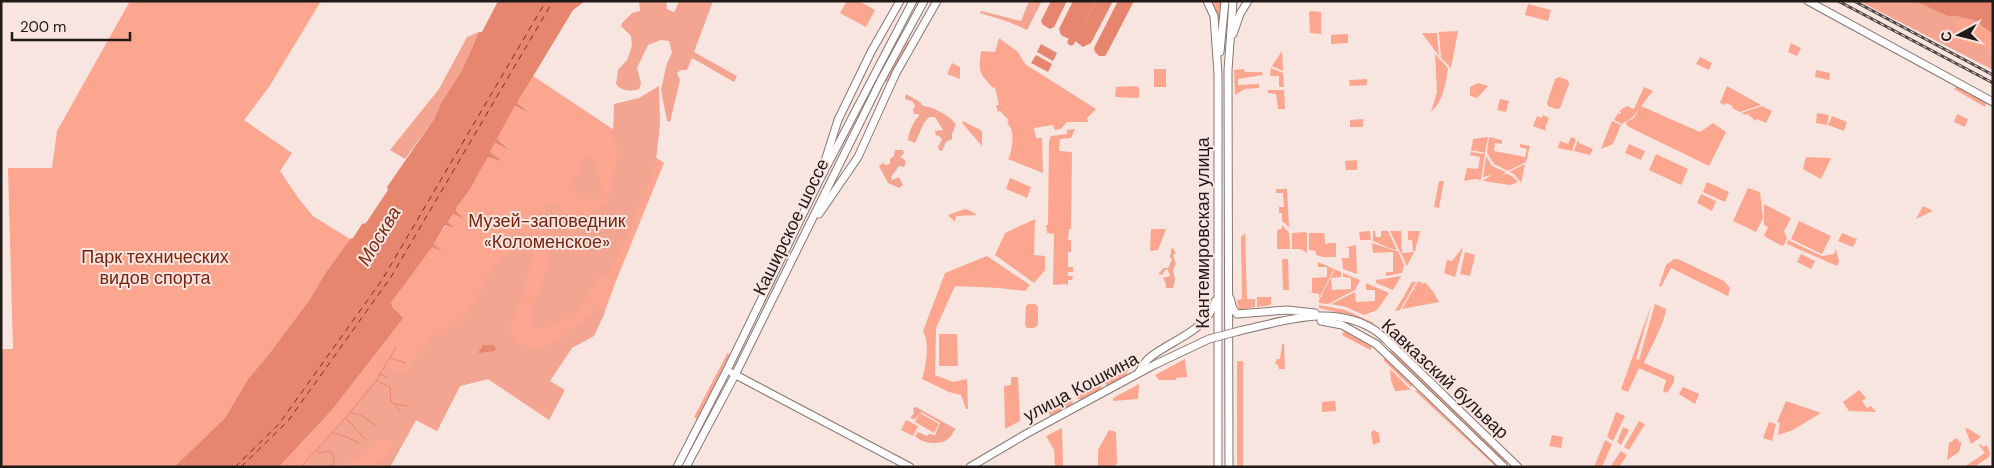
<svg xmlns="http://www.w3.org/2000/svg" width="1994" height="468" viewBox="0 0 1994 468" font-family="'DM Sans',sans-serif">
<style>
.green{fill:#fca690}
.forest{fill:#f4a591}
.water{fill:#e6866e}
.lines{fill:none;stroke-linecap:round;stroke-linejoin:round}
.stream{stroke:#e6866e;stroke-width:1}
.river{stroke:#e6866e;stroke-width:7}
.ferry{stroke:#7f2914;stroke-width:1;stroke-dasharray:6 5;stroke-linecap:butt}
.major-casing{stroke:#877672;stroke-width:9}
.major{stroke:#fff;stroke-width:7}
.rail-casing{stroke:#514845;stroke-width:3}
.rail{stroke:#f8e5e0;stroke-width:1;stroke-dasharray:4;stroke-linecap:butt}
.major-bridge-casing{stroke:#877672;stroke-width:9;stroke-linecap:butt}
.major-bridge{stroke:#fff;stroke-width:7}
.labels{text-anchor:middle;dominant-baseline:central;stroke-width:4;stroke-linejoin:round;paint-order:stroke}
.park-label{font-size:18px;fill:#79240e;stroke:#f8e5e0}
.street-label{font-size:18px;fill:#201a18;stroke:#f8e5e0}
.water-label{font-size:19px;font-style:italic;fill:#7f2914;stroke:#f8e5e0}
</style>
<rect width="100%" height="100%" fill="#f8e5e0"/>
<g class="green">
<polygon points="130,1 321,1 269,87 244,120 292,153 280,171 299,199 313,216 350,239 324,275 310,299 269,354 248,379 225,418 174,467 1,467 1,349 13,349 8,168 52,168 57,131"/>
<polygon points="847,1 859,1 875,10 866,27 840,13"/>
<polygon points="1210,1 1222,1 1218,32"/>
<polygon points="1870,1 1993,1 1993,67"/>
<polygon points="1528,4 1551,10 1548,21 1525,15"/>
<polygon points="1310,11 1321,12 1321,34 1310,33 1309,13"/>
<polygon points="1458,31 1451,68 1441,58 1439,32"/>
<polygon points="1422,33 1437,33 1439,56 1424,36"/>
<polygon points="1348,34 1348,43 1331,44 1331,35"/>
<path d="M 999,38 L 1018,52 L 1025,64 L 1096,109 L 1087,118 L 1088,122 L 1067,122 L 1061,129 L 1055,130 L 1053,125 L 1034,128 L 1036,138 L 1042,138 L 1043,173 L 1008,159 C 1012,153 1014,136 1011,129 C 1010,126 1008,124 1007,122 L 1009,120 L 1000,111 L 998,112 L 996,105 L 999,105 L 995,87 L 993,88 C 979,73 978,72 981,51 L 995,52 Z"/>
<polygon points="909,41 912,43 889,81 885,82 907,42"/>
<polygon points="1791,43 1801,48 1797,56 1788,52"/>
<polygon points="1282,51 1283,71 1272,66"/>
<path d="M 1435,54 L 1448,68 C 1446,83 1443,102 1431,112 L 1437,92 Z"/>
<polygon points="1700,57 1712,63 1709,70 1696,64"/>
<polygon points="952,63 960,67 960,79 947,74"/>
<polygon points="1271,68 1283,73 1284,87 1279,87 1279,76 1270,76"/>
<rect x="1154" y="69" width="12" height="18"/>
<polygon points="1244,69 1245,72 1262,72 1263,75 1238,79 1238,85 1259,84 1259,88 1245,89 1235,95 1234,70"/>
<polygon points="1816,70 1830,73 1829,80 1815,77"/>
<polygon points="533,76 664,163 616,281 602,319 511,394 488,379 460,386 437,431 416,420 390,467 279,467 332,410 402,320 403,317 393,308 391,303 432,246 443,252 434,244 446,225 455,228 448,222 453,214 465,219 456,211 456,208 469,191 488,157 500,161 501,160 490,152 495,143 509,148 497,139 515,106 530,111 517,103"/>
<polygon points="1559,77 1568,80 1569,84 1560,108 1556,109 1548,106 1547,103 1555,79"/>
<polygon points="1367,79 1367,85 1350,86 1349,80"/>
<polygon points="1478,83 1488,86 1477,98 1470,96 1470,87"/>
<polygon points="1137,86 1139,88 1139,97 1137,98 1115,97 1116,87"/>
<polygon points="1727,86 1761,105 1740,112 1732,108 1733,106 1726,103 1725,105 1720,103"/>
<polygon points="1957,86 1986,103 1985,107 1954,89"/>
<polygon points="1644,87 1653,91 1641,106 1700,132 1713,123 1726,132 1709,166 1627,126 1626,122 1634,118 1639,108 1633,117 1622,124 1614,120 1618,113 1620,114 1621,112 1619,111 1627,106 1634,109"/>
<polygon points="1268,90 1284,90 1285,109 1278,109 1276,94 1268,93"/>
<polygon points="1500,99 1509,101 1506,112 1497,110"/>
<polygon points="1762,106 1772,111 1766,123 1757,119 1756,121 1747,114 1746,115 1741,113"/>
<polygon points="1817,113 1829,115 1827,125 1816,123"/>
<polygon points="1957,114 1968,119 1965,127 1954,122"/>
<polygon points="1543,115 1549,118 1545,128 1546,131 1533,126 1537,116 1542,118"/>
<polygon points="1832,116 1847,122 1844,131 1828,125"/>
<polygon points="1363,119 1363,127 1350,127 1350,120"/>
<polygon points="963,121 982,131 982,146 962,123"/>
<polygon points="1612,121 1621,125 1613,144 1601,149"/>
<polygon points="1075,129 1071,138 1060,139 1059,151 1072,152 1071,229 1069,229 1068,240 1071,240 1071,252 1068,252 1068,267 1073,267 1073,272 1068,272 1068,276 1073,276 1072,280 1068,280 1068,287 1067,284 1053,285 1054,234 1047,233 1046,225 1048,225 1049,141 1051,136 1067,134 1067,130"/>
<polygon points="1488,137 1485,153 1476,151 1476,149 1475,151 1471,151 1473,139"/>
<polygon points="1489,137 1502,140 1502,144 1495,143 1494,151 1525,157 1527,149 1520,147 1520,144 1530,146 1526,162 1508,171 1494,164 1487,153"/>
<polygon points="1571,137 1576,139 1572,151 1558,148 1560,141 1568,144"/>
<polygon points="1578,140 1579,143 1593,149 1590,155 1574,151"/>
<polygon points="1629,144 1645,151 1641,160 1625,153"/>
<polygon points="1471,152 1485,154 1481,180 1475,179 1464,181 1467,168 1478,169 1480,157 1470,155"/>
<polygon points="1656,154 1688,169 1681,185 1649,170"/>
<path d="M 1486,156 L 1492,166 L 1506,172 L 1503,174 C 1510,173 1513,177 1518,182 L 1510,185 L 1483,181 L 1491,175 L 1483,177 Z"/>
<polygon points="1806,157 1831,158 1821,179 1803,169"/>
<polygon points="1357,160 1357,170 1346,170 1345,161"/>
<polygon points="1525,164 1521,183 1514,174 1509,172"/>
<polygon points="1010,178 1031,187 1027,198 1006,189"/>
<polygon points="1439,181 1444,181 1439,208 1434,207"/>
<polygon points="1707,182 1729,192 1725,202 1703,192"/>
<polygon points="1748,188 1760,192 1763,218 1756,232 1733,221"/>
<polygon points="1276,189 1287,189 1289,227 1282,221 1282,213 1279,213 1279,207 1284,207 1283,193 1276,193"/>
<polygon points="1701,194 1716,201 1712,211 1697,203"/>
<polygon points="1764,204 1791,218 1784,231 1787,239 1784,245 1782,246 1764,236 1768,227 1764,225"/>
<polygon points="1923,206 1933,211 1916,219"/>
<polygon points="965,209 973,212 977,215 956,216 955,222 948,215"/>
<polygon points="1035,219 1034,255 1045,256 1045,270 1034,283 995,255 1005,233"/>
<polygon points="1799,221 1831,236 1822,254 1791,239"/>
<polygon points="1282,225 1289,233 1290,249 1277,249 1277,230 1282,229"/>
<polygon points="1151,229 1166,229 1158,250 1150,251"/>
<polygon points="1370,231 1371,240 1360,240 1359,232"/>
<path d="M 1373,231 L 1375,231 L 1376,237 L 1381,237 L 1381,231 L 1388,231 L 1397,250 C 1388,249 1382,244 1373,241 Z"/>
<polygon points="1390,231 1401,231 1402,253 1414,252 1407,266"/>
<polygon points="1408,231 1420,231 1415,251 1413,251 1412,240 1408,240"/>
<polygon points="1305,232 1307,233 1307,253 1301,249 1292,249 1292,233"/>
<polygon points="1245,233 1247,299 1255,299 1255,307 1239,310 1237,300 1242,299 1241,237"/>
<polygon points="1309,233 1324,233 1325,242 1327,245 1328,243 1336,243 1336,257 1323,257 1316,255 1316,251 1309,250"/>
<polygon points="1842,233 1857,239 1853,247 1838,241"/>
<polygon points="1788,240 1822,256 1834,254 1836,249 1839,262 1837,266 1787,244"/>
<path d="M 1372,243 C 1382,245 1388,250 1398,251 L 1404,265 L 1402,273 L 1386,276 L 1386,272 L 1393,272 L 1393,252 L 1373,253 Z"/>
<polygon points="1356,245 1357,274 1343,269 1342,258 1349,258 1349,248 1344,248"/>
<polygon points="1463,247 1455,277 1444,273 1447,260 1452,261"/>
<polygon points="1465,252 1475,255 1470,276 1460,274"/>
<polygon points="1801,254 1815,261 1811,269 1797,262"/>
<path d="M 987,256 L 1030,285 L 1025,291 L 999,288 L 955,286 L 936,328 L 935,375 L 953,382 L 967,379 L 968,409 L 966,409 L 961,395 L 949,392 L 922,379 C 926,365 930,344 923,331 L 945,273 Z"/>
<polygon points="1282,259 1288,259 1289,290 1283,290"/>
<polygon points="1674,259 1678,259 1724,281 1730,288 1728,296 1671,268 1661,287 1659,286 1666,265"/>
<polygon points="1318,262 1334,269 1319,298 1319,294 1308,292 1312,292 1312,278 1327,277 1327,267 1318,267"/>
<polygon points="1335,269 1341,272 1341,277 1331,278 1332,290 1351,289 1351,278 1343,277 1343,273 1360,280 1355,290 1328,304 1319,303 1319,300"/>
<polygon points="1401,276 1393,290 1376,283 1376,280"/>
<polygon points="1418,281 1424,284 1425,282 1434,293 1439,302 1402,309 1413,290 1415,290 1414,288"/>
<polygon points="1412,282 1416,282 1400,310 1395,311"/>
<polygon points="1366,283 1389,293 1377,310 1364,315 1346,307 1331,304 1355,292 1356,302 1375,301 1375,290 1366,290"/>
<polygon points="1257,297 1271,297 1271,305 1257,307"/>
<path d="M 1652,303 L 1636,359 L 1639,360 L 1655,304 L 1666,309 C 1665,322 1650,349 1644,363 L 1674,376 L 1674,382 L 1667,393 L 1663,391 L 1666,380 L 1639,368 L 1628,392 L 1621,389 Z"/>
<polygon points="1028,304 1035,304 1038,307 1038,325 1034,328 1027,328 1025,325 1026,306"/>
<polygon points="1319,305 1345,310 1374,323 1371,325 1348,315 1319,308"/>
<polygon points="1344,331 1372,347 1370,350 1342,335"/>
<polygon points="939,334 957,334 958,366 939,366"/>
<polygon points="1284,343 1285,369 1279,369 1278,365 1275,364 1277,359 1280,359 1282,345"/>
<polygon points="1391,350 1506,461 1506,463 1504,464 1389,352"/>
<polygon points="728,352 729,356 697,419 694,417"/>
<polygon points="1384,356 1413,385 1411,387 1384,361"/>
<polygon points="1185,359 1187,377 1176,378 1176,380 1159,380 1155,375"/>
<rect x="1237" y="361" width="6" height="106"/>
<polygon points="1129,369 1125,377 1108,386 1105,384 1105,382"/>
<polygon points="1390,369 1410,389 1409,390 1395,391 1391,381"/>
<polygon points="1011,377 1018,377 1020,421 1005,429 1004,386 1011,385"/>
<polygon points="1102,382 1101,389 1082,400 1078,399 1077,395"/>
<polygon points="1139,384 1138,399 1113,401 1113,398"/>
<polygon points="1683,387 1699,394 1695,404 1679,394"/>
<polygon points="1417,390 1498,467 1496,467 1415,391"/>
<polygon points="1859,390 1866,398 1862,401 1867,408 1871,406 1876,412 1849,411 1843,402"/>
<polygon points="1071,398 1073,402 1071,405 1050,416 1048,410"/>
<polygon points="1335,401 1336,411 1322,412 1322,402"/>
<polygon points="1786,401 1821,413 1793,430 1778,435 1780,423 1777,422"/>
<polygon points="1616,412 1625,416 1613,441 1607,437"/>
<polygon points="920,413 939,424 934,433 915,422"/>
<polygon points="906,420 918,426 913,436 901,430"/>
<polygon points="1639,421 1645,424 1629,450 1624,447"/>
<polygon points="1769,422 1776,424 1772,441 1763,438"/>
<polygon points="1623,427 1629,430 1621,445 1617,442"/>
<polygon points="1062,428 1063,467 1055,467 1054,450 1046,436"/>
<polygon points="1965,428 1969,429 1981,437 1971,444"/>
<polygon points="1109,430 1116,432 1117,464 1113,467 1098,467 1098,450"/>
<polygon points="1374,430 1379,433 1380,442 1373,445 1371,432"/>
<polygon points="1552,435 1563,437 1561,448 1549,446"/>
<polygon points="1957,438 1960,443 1962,441 1959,452 1947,460 1949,443"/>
<polygon points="1605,440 1612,444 1602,467 1594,467"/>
<polygon points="1981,444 1983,447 1987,445 1990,453 1989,457 1974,467 1964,467 1985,453 1979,445"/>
<polygon points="1621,451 1627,455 1619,467 1610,467"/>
</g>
<g class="forest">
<path d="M 639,1 L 666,1 L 667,9 L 673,12 L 675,11 L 679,1 L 713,1 L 694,52 L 737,76 L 734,82 L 692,58 L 687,70 L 681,70 L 677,73 L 680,80 L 670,122 L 667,121 L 661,90 L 667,63 L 672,53 L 669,41 L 661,40 L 648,45 L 637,68 L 641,83 L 639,89 C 631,92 621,91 616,84 L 618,70 L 627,60 L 632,46 L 631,36 L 621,26 L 622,23 L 632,13 L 640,11 Z"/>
<polygon points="1029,1 1042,1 1027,30 1009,22 980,13 981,11 1021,21"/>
<path d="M 1859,1 L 1925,1 L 1965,14 L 1965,20 L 1956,20 L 1958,28 L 1955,35 L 1958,42 C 1982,50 1993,39 1993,70 Z"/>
<polygon points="479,32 462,70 441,103 434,119 405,159 390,150 439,89 467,37"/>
<path d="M 659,86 L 660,124 L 655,170 L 611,270 L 598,279 L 579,310 L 548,327 L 533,329 L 529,326 L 531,310 L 542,285 L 552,241 L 544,205 L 551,201 L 554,202 L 574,220 C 586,218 597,209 607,202 L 618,154 L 613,135 L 614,104 L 639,98 Z"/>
<path d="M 906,94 L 920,102 L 923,106 C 934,107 950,116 956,124 L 952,134 L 952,139 L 946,142 L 942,151 L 940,151 L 938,147 L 942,139 L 938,135 L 936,136 L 935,131 L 943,130 L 935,117 L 929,117 L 924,123 L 915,143 L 908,140 C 908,133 914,120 919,116 L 919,114 L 914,114 L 913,110 L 915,106 L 912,101 L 905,99 Z"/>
<polygon points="895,150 903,150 904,153 900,158 903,158 906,162 904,167 899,166 891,177 892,180 899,177 903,185 899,188 888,183 879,166 884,162 884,165 890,164 890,159 894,156"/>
<path d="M 586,156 L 589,156 C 599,165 600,180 603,193 L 596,201 C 584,198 578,194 572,184 L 579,171 L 580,162 Z"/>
<path d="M 525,232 L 534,255 L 519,307 L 510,326 L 512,338 L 519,345 L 539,348 L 559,339 L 590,315 L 595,309 L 605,312 L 594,336 L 572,348 L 550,381 L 565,390 L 549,420 L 488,379 L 460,386 L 437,431 L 416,420 L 390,467 L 371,467 L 388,454 L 394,443 L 393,441 C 372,435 374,447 359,457 C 356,459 352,461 348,463 L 347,467 L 304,467 L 385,368 L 405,372 L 431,337 L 460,322 L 476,299 L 490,271 L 516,245 L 515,234 Z"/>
<polygon points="1172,247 1176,253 1173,255 1176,264 1173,270 1175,279 1173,288 1166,288 1166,284 1163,278 1170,276 1168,270 1166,269 1162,275 1158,274 1164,268 1168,268 1172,260 1170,257"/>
<path d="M 916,407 L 956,429 C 952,432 953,435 949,438 C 941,446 922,444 915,436 L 918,432 L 927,436 L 929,434 L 935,435 L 940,423 L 921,412 L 915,419 L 910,418 L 914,413 L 913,408 Z"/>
</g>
<g class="water">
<polygon points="498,1 585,1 573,10 517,103 530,112 515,106 497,139 509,149 495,143 490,152 501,160 500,161 488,157 469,191 456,208 456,211 465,219 453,214 448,222 455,228 445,225 434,244 443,252 432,247 391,303 393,308 403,317 402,320 332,410 279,467 174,467 225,418 248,379 269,354 310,299 324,275 350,239 353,238 362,224 366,223 388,190 387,187 434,119 441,103 462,70 479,32 482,32"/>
<polygon points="1051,1 1067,1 1054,27 1050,29 1043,25 1041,21"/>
<polygon points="1073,1 1089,1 1069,39 1061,35 1059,29"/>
<polygon points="1096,1 1113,1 1091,43 1083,47 1075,41"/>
<polygon points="1118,1 1134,1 1107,53 1105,56 1099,56 1095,52 1094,48"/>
<polygon points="1915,1 1993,1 1993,34 1974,20 1957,16 1948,16"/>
<polygon points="1041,44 1057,53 1053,61 1037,52"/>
<polygon points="1036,55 1052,64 1048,72 1031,63"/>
<polygon points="483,345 493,345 496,348 495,351 478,353"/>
</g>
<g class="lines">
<g class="stream">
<polyline points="390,358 406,363"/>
<polyline points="379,374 387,377"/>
<polyline points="377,381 390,387 391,401 401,411"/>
<polyline points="396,404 407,406"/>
<polyline points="351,413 361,415 376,426"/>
<polyline points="346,418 365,439"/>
<polyline points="333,433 347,437 359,443"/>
<polyline points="317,451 320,453 330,451 334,456 333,467"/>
<polyline points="301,467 348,415 376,381 396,347"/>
</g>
<polyline class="river" points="1071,42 1092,1"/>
<g class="ferry">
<polyline points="235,467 279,424 382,280 546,1"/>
<polyline points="241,467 288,421 391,277 553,1"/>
</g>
<g class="major-casing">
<g id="major">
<polyline points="1207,1 1214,16 1218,74 1218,467"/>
<polyline points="1808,1 1993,102"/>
<polyline points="1233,34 1240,14 1248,1"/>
<polyline points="1220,52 1225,1"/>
<polyline points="824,164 838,120 871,52 900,1"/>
<polyline points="819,214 858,157 896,73 937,1"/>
<polyline points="1230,298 1233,309 1237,314 1287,310 1315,313"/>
<polyline points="1321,321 1342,325 1376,344 1504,467"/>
<path d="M 1239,331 C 1284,321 1334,303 1376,331 C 1383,336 1390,344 1396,349 L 1518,467"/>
<path d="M 1139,372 C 1142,368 1144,363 1148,359 C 1170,340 1207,332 1215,301"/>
<polyline points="732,373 910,467"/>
<polyline points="677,467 727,370 819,181 913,1"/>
<polyline points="686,467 735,375 880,82 924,1"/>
<polyline points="970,467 1026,434 1154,365 1209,339"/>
<polyline points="1229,467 1228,70 1233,1"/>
</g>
</g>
<use href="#major" class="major"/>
<g class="rail-casing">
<g id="rail">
<polyline points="1838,1 1993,83"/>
<polyline points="1854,1 1993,75"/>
</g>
</g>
<use href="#rail" class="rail"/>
<g class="major-bridge-casing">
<polyline id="major-bridge" points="1209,339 1239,331"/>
</g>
<use href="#major-bridge" class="major-bridge"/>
</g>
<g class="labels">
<g class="park-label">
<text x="547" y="221">Музей-заповедник<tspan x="547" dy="21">«Коломенское»</tspan></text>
<text x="155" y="257">Парк технических<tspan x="155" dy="21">видов спорта</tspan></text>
</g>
<g class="street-label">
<text transform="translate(791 227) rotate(-64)">Каширское шоссе</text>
<text transform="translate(1203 233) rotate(-90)">Кантемировская улица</text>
<text transform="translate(1445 379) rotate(43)">Кавказский бульвар</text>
<text transform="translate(1081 387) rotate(-28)">улица Кошкина</text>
</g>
<g class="water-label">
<text transform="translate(379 236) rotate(-59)">Москва</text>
</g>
</g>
<rect width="1994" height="468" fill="none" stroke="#201a18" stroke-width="5"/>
<g transform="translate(1959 35) rotate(263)" stroke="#f8e5e0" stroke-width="4" paint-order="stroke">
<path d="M0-4L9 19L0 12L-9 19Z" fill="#201a18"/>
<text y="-8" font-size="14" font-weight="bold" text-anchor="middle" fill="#201a18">С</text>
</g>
<path d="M12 32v8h118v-8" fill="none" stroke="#201a18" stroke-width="2.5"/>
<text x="20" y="32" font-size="15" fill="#201a18" stroke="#f8e5e0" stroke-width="4" paint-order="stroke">200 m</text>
</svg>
